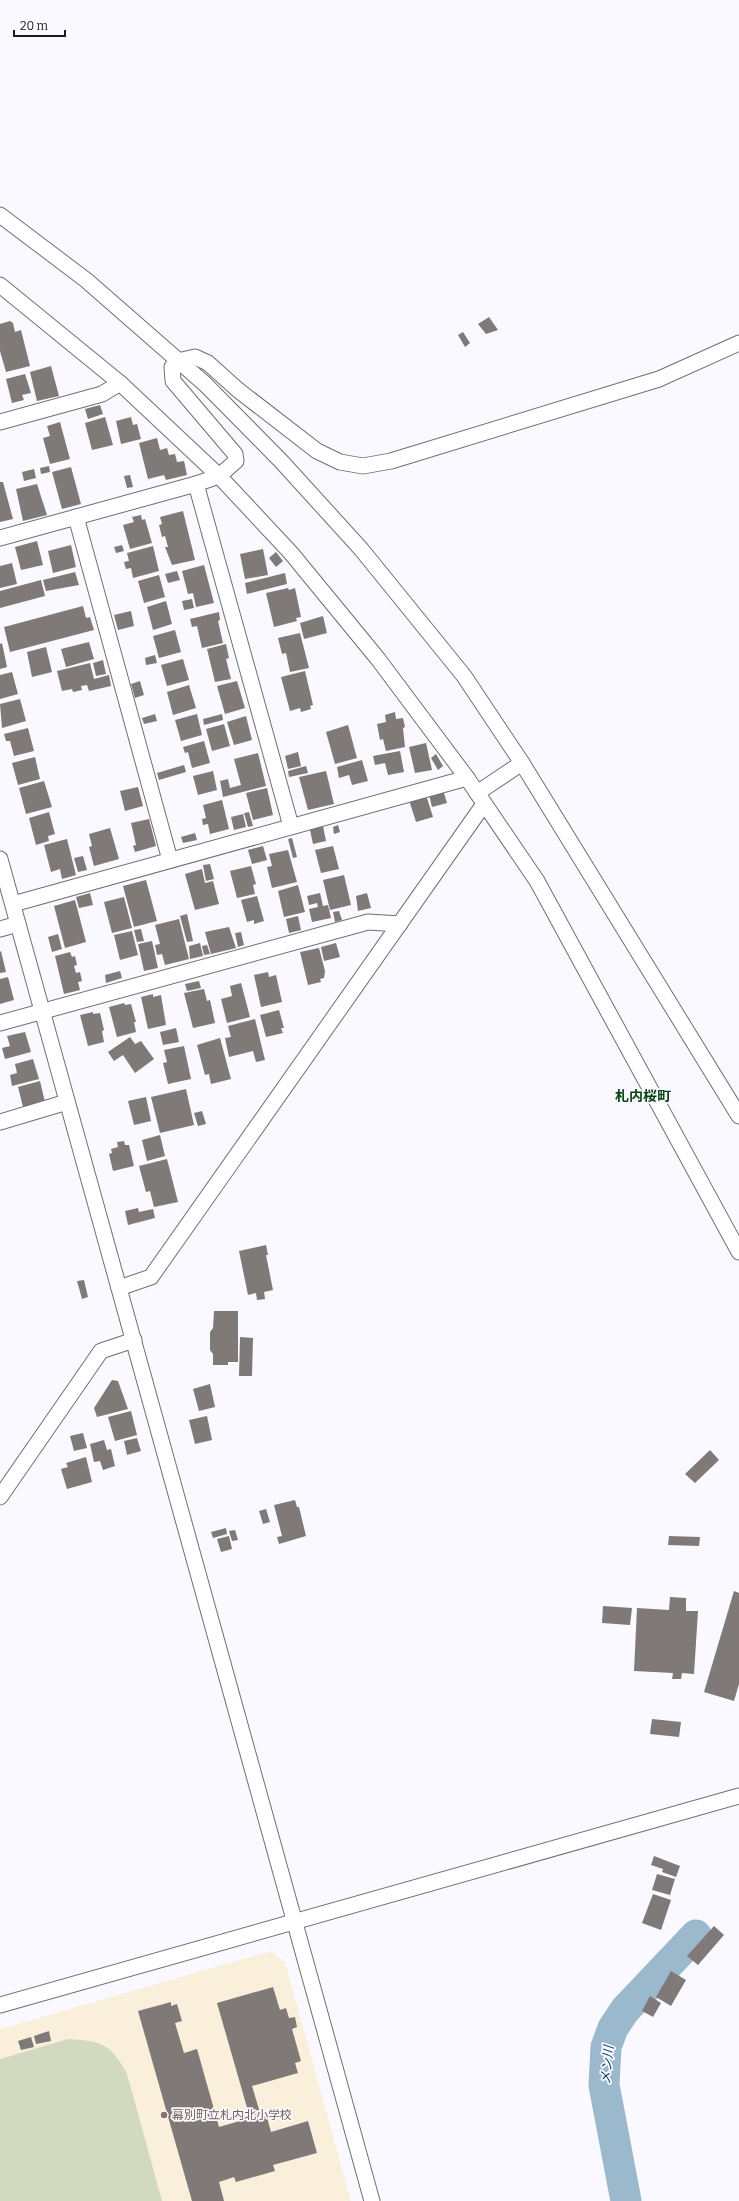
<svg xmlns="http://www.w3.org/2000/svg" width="739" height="2201" viewBox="0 0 739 2201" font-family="Bitter,'Noto Sans JP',serif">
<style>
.education{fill:#faefda}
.green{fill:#d1d9c1}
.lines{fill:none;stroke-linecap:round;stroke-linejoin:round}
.river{stroke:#9bb9cd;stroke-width:31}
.building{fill:#7f7978}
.minor-casing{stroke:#707074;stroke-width:17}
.minor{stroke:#fff;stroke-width:15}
.education-dot{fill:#8d6e63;stroke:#faf9ff;stroke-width:1.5}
.labels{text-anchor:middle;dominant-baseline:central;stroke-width:3.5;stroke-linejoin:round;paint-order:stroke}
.education-label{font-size:12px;fill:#785e54;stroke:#faf9ff;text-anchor:start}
.water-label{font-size:13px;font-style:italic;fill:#003a56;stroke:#faf9ff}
.quarter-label{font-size:14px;font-weight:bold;fill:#064412;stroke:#faf9ff}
</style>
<rect width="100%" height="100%" fill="#faf9ff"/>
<polygon class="education" points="271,1951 285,1962 351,2201 0,2201 0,2029"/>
<path class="green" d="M 68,2039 C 102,2041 111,2044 127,2074 L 162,2201 L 0,2201 L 0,2059 Z"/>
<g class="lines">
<polyline class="river" points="626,2201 604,2085 606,2047 613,2028 625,2010 696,1935"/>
</g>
<g class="building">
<polygon points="489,317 498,330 486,334 478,324"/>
<polygon points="10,321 13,323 15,332 21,330 30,366 6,372 0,351 0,324"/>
<polygon points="463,332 470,343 465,347 458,335"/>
<polygon points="51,366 59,396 37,401 30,372"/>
<polygon points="25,374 31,393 22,395 24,400 12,403 6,379"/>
<polygon points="100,405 103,414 88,419 85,409"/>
<polygon points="105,417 113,445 92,450 85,423"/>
<polygon points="131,417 133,425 137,424 141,439 121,444 116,421"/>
<polygon points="60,422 70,459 50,464 43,438 50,436 47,426"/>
<polygon points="157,438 160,450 167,448 169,455 175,454 177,462 184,461 187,475 166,480 164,475 148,479 139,443"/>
<polygon points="49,466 50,472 41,474 40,468"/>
<polygon points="71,467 81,504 62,509 52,472"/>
<polygon points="34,469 36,478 24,481 22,472"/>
<polygon points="130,475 133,487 127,488 124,476"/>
<polygon points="0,482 3,482 13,519 0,522"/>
<polygon points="37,484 47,515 23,521 16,489"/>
<polygon points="183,511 195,560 172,565 165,547 168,547 165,536 162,537 159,525 162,524 160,517"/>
<polygon points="141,515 142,520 145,519 152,543 130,549 123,525 134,522 132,517"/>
<polygon points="37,541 43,565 21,570 15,547"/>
<polygon points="71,545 76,567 53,573 48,551"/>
<polygon points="122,545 124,551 116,553 114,547"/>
<polygon points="153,546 159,571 133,578 131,568 126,569 124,562 129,561 127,553"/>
<polygon points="263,549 268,575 245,579 240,554"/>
<polygon points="276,552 283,561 276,567 269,558"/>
<polygon points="12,563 17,584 0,588 0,566"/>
<polygon points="204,565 214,603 196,607 193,593 188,594 182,571"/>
<polygon points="177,571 180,580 168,583 165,574"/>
<polygon points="75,572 79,585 46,591 43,580"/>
<polygon points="285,573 287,584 247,594 245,583"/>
<polygon points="159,575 165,597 144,603 138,581"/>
<polygon points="41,580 45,596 0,608 0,591"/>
<polygon points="288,588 289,590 295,588 301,617 296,618 297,621 274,627 266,593"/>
<polygon points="192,599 194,608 184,610 182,601"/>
<polygon points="166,601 172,624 153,630 147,607"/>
<polygon points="83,606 86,618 90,617 94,630 10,652 4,627"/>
<polygon points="131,611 134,626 118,630 114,615"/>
<polygon points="219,612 220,620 218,621 223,643 202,648 197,626 192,627 190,619"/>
<polygon points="323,616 327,633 304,639 300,623"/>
<polygon points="175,630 181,652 159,658 153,636"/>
<polygon points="300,633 309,668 290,672 286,653 282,654 278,638"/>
<polygon points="89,642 94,659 66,667 61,649"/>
<polygon points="2,643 7,667 0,669 0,644"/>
<polygon points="226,644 229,658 226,659 231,679 215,682 207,649"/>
<polygon points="46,647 52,672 32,677 27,652"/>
<polygon points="155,655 157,663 146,665 145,658"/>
<polygon points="183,659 189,680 167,686 161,665"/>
<polygon points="103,660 106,674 96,676 93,663"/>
<polygon points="90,663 94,679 109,675 111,686 89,691 87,685 81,686 82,690 73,692 72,689 62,691 57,671"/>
<polygon points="305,671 313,705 310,706 311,709 301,712 300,708 290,711 281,677"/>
<polygon points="12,672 18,694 0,699 0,675"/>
<polygon points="140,681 144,695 135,698 131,684"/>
<polygon points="237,681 245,708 225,714 217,686"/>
<polygon points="189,685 196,708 173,715 167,692"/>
<polygon points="20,699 26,721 2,728 0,704"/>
<polygon points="395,712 396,719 403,718 405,727 403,728 405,747 386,751 383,739 380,740 377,724 386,722 385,715"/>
<polygon points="155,714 157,721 144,724 142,718"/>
<polygon points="197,714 202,735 181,741 175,720"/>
<polygon points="222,714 223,720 204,725 203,719"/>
<polygon points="246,716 252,740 234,745 227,722"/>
<polygon points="224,724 230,746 212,751 206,729"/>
<polygon points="348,725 357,758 335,764 326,732"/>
<polygon points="28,728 34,751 14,756 10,741 6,741 4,734"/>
<polygon points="204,741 210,763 192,768 188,752 185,753 183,747"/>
<polygon points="426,743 432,770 415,773 409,747"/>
<polygon points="400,751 404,772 388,775 385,763 375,765 373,756"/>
<polygon points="298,752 301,766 288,769 285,756"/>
<polygon points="258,753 266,786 223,797 220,781 228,779 230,788 241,785 234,759"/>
<polygon points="436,754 443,766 438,770 431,758"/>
<polygon points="35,757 40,779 18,785 12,763"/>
<polygon points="362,760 368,781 352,785 349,775 339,778 337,767"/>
<polygon points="184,765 186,772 159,780 157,773"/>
<polygon points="306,766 308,773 289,777 288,771"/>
<polygon points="213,771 217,790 198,795 193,776"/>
<polygon points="326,771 334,804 308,810 299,777"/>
<polygon points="44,781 52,807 26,814 19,788"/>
<polygon points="138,787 143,806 125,811 120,791"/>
<polygon points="267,788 273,815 253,820 246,793"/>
<polygon points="443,790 447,803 432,807 429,795"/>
<polygon points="426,795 433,817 416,822 409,800"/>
<polygon points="222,800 229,829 210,834 208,824 203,825 202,819 206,818 203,805"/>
<polygon points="49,812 55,834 48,836 49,841 36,845 29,818"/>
<polygon points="249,812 253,826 248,827 244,813"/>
<polygon points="243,814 246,827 234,830 231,817"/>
<polygon points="149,819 156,846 135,852 133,846 136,845 131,823"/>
<polygon points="338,825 340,832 334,834 333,827"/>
<polygon points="323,826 326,841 313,844 310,830"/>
<polygon points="110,828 119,859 94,866 89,847 92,846 89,834"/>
<polygon points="195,833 197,840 183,843 181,837"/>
<polygon points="292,838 297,857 293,858 288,839"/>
<polygon points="67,839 76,875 62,879 60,869 51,872 44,845"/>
<polygon points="263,846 267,860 252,864 248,850"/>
<polygon points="333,846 339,869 321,873 315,850"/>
<polygon points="288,850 297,882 272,888 267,867 272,866 269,854"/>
<polygon points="83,856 87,870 78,872 74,858"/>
<polygon points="210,864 214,879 206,881 203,865"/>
<polygon points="251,866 256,884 253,885 255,894 237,898 230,871"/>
<polygon points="202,869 205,883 213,881 219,904 195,910 185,874"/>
<polygon points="344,875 351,905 330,910 323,880"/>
<polygon points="146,880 157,921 134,927 123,886"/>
<polygon points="298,885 305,912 284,917 278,891"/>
<polygon points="90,893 93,905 79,908 76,897"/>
<polygon points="320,893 323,906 328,905 331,918 312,922 309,909 318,907 317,903 309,905 307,896"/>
<polygon points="367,893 371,908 358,911 356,896"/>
<polygon points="257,896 264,921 254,924 254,920 247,922 241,900"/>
<polygon points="124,897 132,928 112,933 104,902"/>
<polygon points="75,900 86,942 65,948 54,906"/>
<polygon points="339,911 342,920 335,922 333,912"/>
<polygon points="187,914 193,941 187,942 180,916"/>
<polygon points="298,916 301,930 289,933 286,919"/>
<polygon points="179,919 189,959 165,965 162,954 157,955 155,945 160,944 155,925"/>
<polygon points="229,927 236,948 211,954 205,932"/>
<polygon points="141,929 144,941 137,942 134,930"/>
<polygon points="132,931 138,955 120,960 114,935"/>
<polygon points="241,932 244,945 238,947 235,933"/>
<polygon points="58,934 62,949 52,952 48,937"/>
<polygon points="152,941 158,968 144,971 138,944"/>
<polygon points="200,943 203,956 190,959 189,946"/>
<polygon points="336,943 340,957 324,961 321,947"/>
<polygon points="207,945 210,954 204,955 202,946"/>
<polygon points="319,948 325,971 324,978 320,979 321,982 308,985 300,952"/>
<polygon points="1,951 6,972 0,973 0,952"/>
<polygon points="70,952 72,957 75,956 77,965 74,966 76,973 80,972 82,981 78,982 80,990 64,994 55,956"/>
<polygon points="120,971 122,978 106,983 105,975"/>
<polygon points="268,972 269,977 276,975 282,1002 261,1007 254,975"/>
<polygon points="8,977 14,1000 0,1004 0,979"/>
<polygon points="199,981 201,988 187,991 185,984"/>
<polygon points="241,983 250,1017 227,1023 221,999 232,996 230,986"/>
<polygon points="204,989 207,1001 210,1000 215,1023 193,1028 184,993"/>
<polygon points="153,994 153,997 161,995 166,1025 148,1029 141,997"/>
<polygon points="124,1003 125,1005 131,1004 136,1022 134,1022 136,1032 117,1037 109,1007"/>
<polygon points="279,1010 284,1028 281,1028 283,1033 266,1037 260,1015"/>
<polygon points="93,1012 93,1014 100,1013 104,1030 102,1031 104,1042 88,1046 80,1015"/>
<polygon points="255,1019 265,1060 256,1062 253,1051 229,1057 225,1038 231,1037 228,1026"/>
<polygon points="176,1028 179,1042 163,1045 160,1032"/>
<polygon points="25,1032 31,1052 5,1059 2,1048 10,1046 7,1036"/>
<polygon points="130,1037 135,1044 141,1041 154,1059 135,1073 123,1055 114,1061 108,1052"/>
<polygon points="220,1038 231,1079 211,1084 209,1074 205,1075 197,1045"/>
<polygon points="184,1046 191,1079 168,1084 163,1063 167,1062 164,1050"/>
<polygon points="33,1059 39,1079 12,1086 10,1075 17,1073 15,1064"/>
<polygon points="40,1081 45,1102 23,1107 18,1087"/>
<polygon points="186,1089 194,1125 160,1133 151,1097"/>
<polygon points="146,1097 151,1121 134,1125 128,1101"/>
<polygon points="202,1111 206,1124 198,1126 194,1113"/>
<polygon points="160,1135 165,1156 147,1161 142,1140"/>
<polygon points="124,1141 125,1145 129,1145 134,1166 113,1171 109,1154 112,1153 111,1149 118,1147 117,1142"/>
<polygon points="167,1159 178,1202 154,1207 150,1191 146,1192 139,1166"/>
<polygon points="138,1208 139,1212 153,1209 155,1218 128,1225 125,1211"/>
<polygon points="266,1245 268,1255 266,1255 273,1290 264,1292 265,1299 257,1300 256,1293 248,1295 239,1251"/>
<polygon points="84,1280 88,1297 82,1299 77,1281"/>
<polygon points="214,1311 238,1311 238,1362 228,1362 228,1365 213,1365 213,1354 210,1350 210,1332 213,1328"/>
<polygon points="240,1337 253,1338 252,1376 239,1376"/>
<polygon points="112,1380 118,1381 128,1409 97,1417 94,1408"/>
<polygon points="210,1384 215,1407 199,1411 193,1389"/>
<polygon points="131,1411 137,1435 115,1441 108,1417"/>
<polygon points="207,1416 212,1440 195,1444 189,1420"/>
<polygon points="83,1433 87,1448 74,1451 70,1436"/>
<polygon points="137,1438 141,1451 127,1455 124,1441"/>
<polygon points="104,1440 107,1450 111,1449 115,1466 103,1470 100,1461 94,1462 90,1444"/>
<polygon points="710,1450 719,1460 695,1483 685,1474"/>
<polygon points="86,1457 92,1482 67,1489 61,1469 68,1467 66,1463"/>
<polygon points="295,1500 297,1507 299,1507 306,1536 279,1544 277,1537 282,1536 274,1505"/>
<polygon points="266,1509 270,1522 263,1524 259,1511"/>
<polygon points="226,1528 227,1534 213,1538 211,1532"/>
<polygon points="235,1530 238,1540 232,1541 229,1531"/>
<polygon points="229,1536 232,1549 221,1552 217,1539"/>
<polygon points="669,1536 700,1537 699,1546 668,1545"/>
<polygon points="734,1591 739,1593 739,1684 734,1701 704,1692"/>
<polygon points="670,1597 686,1598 686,1611 698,1611 694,1674 682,1673 681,1679 672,1679 673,1673 634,1671 637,1608 669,1610"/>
<polygon points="603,1606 632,1608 630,1625 602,1623"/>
<polygon points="652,1719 681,1722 679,1737 650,1734"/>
<polygon points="654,1856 680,1866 676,1877 662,1872 663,1869 651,1865"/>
<polygon points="657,1874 675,1879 670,1895 652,1890"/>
<polygon points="653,1894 671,1900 661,1930 642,1923"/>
<polygon points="714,1926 724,1935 698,1965 687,1956"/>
<polygon points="671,1971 686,1980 671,2006 656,1997"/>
<polygon points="273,1987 280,2010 286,2008 289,2018 295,2017 297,2027 292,2029 301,2061 295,2063 298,2073 252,2086 261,2116 266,2114 271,2132 308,2121 317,2153 273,2165 275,2171 236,2182 234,2177 219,2182 224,2201 192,2201 138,2011 171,2002 171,2006 177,2004 182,2021 175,2023 184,2053 197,2049 219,2127 250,2118 217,2003"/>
<polygon points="650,1996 661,2003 653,2017 642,2011"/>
<polygon points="49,2031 51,2041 36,2044 34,2036"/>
<polygon points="31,2037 34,2047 21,2050 18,2041"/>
</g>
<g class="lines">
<g class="minor-casing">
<g id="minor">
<polyline points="0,215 86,280 205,384 281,461 361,549 464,676 522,763 739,1116"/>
<polyline points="0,285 120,383 219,476 291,553 378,659 467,778 537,881 739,1252"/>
<polyline points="0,422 102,394 120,383"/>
<polyline points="196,484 291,826"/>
<polyline points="76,517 170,860"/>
<polyline points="0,538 196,484 219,476 236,461 235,454 173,381 172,367 178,361 195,357 208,363 238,390 317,451 340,462 363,466 391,461 659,379 739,343"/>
<polyline points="477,793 522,763"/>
<polyline points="0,859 372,2201"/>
<polyline points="13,904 467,778"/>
<polyline points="0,929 18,924"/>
<polyline points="0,1023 368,922 400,924"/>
<polyline points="0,1122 67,1102"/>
<polyline points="119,1288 151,1277 484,804"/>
<polyline points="0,1497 101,1351 134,1340"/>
<polyline points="0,2005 739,1796"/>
</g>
</g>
<use href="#minor" class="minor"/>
</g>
<circle class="education-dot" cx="164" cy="2115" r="4"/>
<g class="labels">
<g class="education-label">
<text x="172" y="2115">幕別町立札内北小学校</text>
</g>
<g class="water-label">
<text transform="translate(607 2065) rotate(-85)">メン川</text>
</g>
<g class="quarter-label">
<text x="643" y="1096">札内桜町</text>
</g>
</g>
<path d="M14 30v6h51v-6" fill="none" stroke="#1b1b1d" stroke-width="2"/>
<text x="20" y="30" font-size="12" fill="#1b1b1d" stroke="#faf9ff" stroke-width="3" paint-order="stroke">20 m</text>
</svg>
